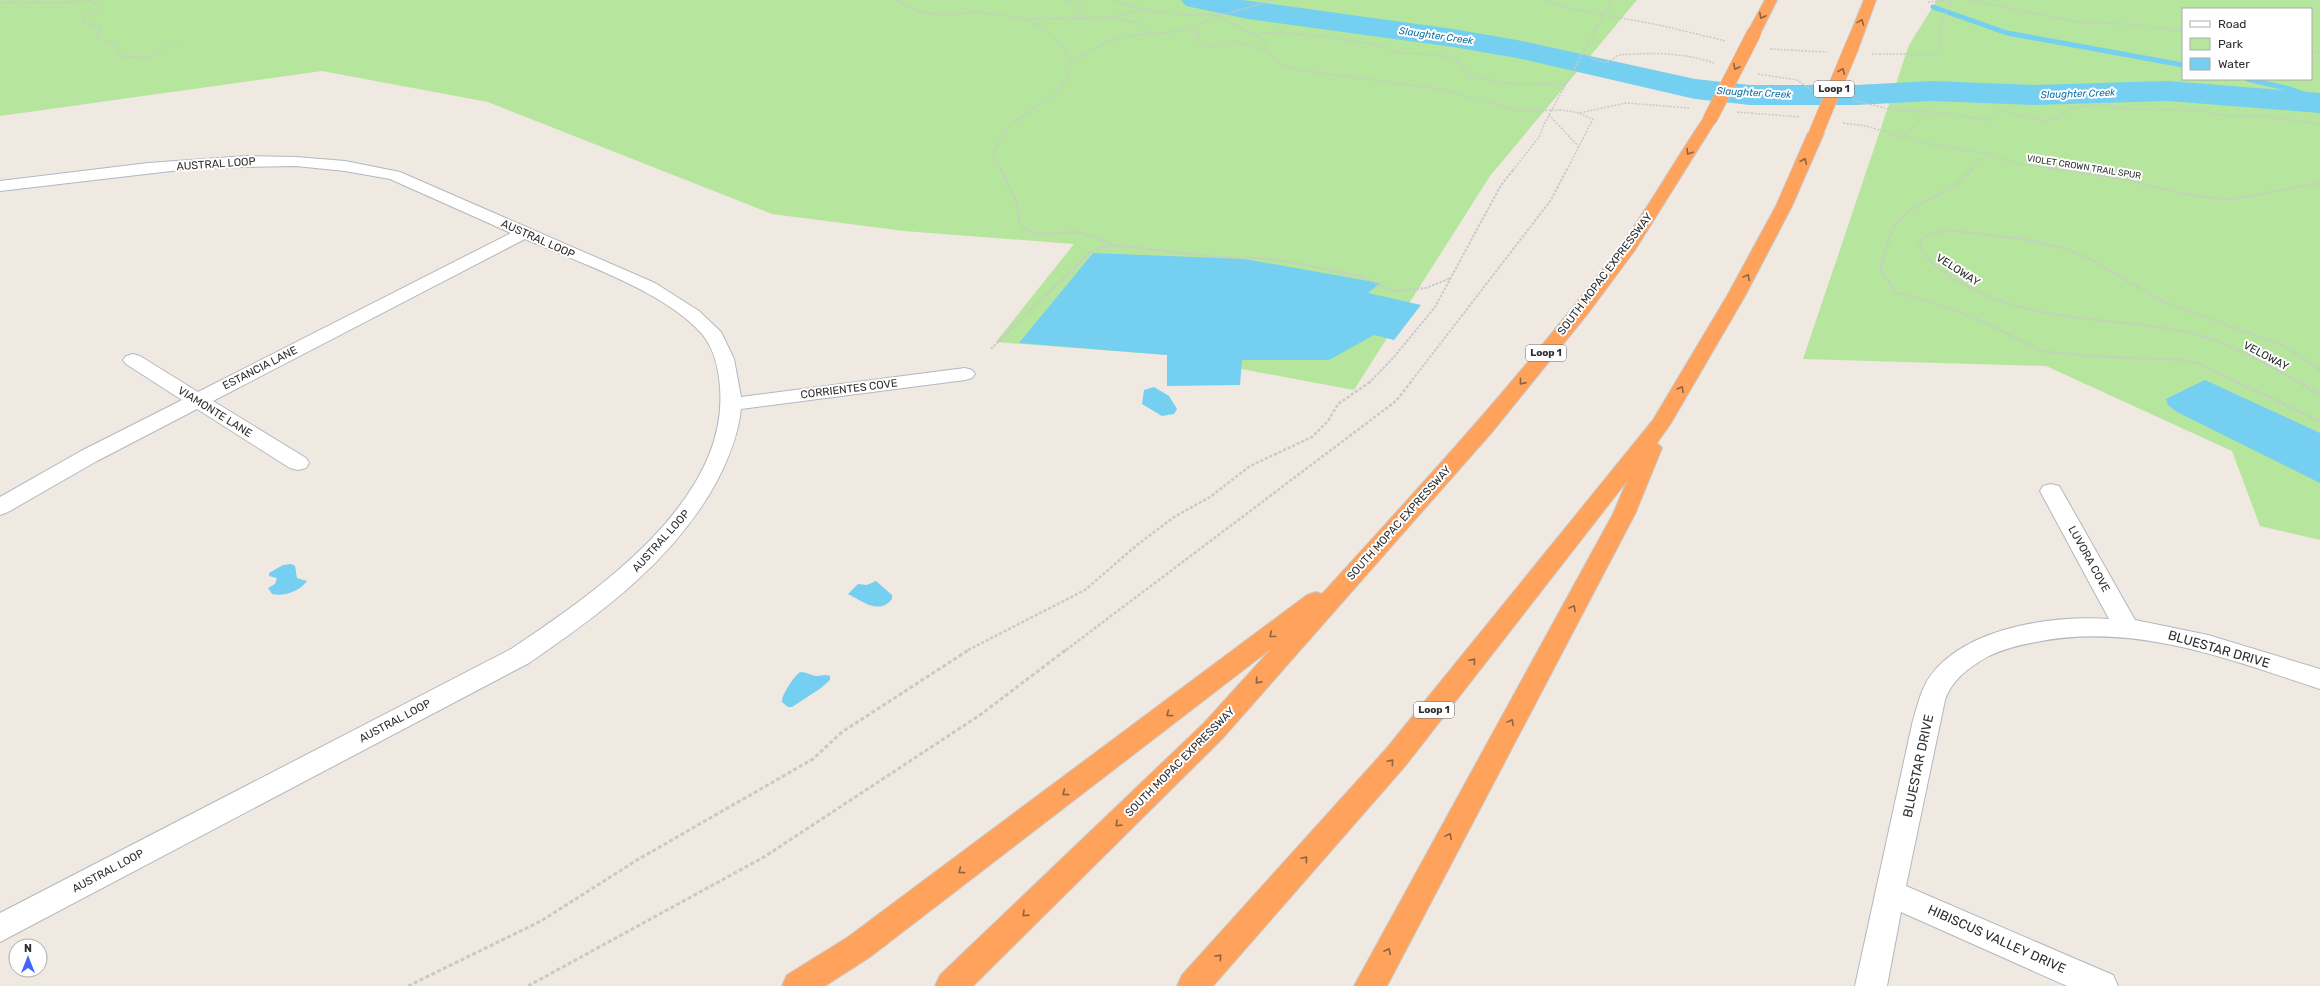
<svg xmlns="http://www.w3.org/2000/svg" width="2320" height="986" viewBox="0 0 2320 986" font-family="Rubik,sans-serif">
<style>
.green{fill:#b6e59e;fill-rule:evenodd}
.water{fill:#75cff0}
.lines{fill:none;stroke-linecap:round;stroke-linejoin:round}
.stream{stroke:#75cff0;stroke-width:5}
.river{fill:#75cff0;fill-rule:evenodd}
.minor-casing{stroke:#b4b7c1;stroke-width:2}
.highway-casing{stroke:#c9c9c9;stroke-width:2}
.path-far3{stroke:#c9c9c9;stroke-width:1.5;stroke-dasharray:2 1.5;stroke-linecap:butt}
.path-far2{stroke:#c9c9c9;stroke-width:2;stroke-dasharray:2.5 1.5;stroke-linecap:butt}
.path-far1{stroke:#c9c9c9;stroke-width:2.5;stroke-dasharray:3 2;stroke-linecap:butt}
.path{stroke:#c9c9c9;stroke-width:3;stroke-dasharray:4 2.5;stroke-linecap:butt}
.minor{fill:#fff;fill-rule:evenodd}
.highway{fill:#ffa35c;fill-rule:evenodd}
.highway-bridge-casing{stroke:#c9c9c9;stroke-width:15;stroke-linecap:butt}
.highway-bridge{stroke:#ffa35c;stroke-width:14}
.oneway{stroke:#8c6343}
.labels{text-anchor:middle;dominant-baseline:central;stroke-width:4;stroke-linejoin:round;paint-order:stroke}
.far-street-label{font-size:9px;fill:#2e2e2e;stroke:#fff}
.far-water-label{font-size:10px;font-style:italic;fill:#0d6fa3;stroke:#fff}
.shield{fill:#fff;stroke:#6d6d6d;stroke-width:1}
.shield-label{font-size:10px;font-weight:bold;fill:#2e2e2e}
.street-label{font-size:11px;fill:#2e2e2e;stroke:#fff}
.near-street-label{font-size:13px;fill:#2e2e2e;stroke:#fff}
</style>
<rect width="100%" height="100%" fill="#efe9e1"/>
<g class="green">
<polygon points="0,0 1637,0 1490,176 1354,390 1167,355 996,342 1074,244 904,231 772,214 488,102 322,71 0,116"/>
<path d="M 1937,0 L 2320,0 L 2320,540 L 2260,526 L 2232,451 L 2046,366 L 1803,359 L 1909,45 ZM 2183,9 L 2311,9 L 2311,79 L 2183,79 Z"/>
</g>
<g class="water">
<polygon points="1093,253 1244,259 1380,283 1368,293 1421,305 1394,340 1374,335 1329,360 1242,360 1240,385 1167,386 1167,355 1019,343"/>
<polygon points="2205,380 2320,433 2320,483 2177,412 2168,405 2166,399"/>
<polygon points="1154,387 1169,396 1177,409 1174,414 1162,416 1142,404 1144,390"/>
<path d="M 291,564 L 295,566 L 297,578 L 307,581 C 300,591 284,597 272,594 L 268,588 L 275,584 L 277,578 L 269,576 L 269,573 L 283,565 Z"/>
<path d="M 876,581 L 892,595 L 892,599 C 879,616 861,600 848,594 L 858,584 L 867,585 Z"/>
<path d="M 800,672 C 807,672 810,675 816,676 C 822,676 825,674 830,676 L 830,680 L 821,688 L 792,707 L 788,707 L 782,702 C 781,696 794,676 800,672 Z"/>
</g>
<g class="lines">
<g class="stream">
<polyline points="1933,7 2007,33 2183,65"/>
<polyline points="2247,79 2290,89 2320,100"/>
</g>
<polygon class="river" points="1181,0 1242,0 1453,29 1517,40 1695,79 1750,85 1856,85 1932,81 2034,85 2168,81 2320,93 2320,113 2168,101 2034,105 1932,101 1856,105 1750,105 1695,99 1517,58 1453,47 1248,19 1186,6"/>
<g class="minor-casing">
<g id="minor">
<path d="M 247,156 L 296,157 L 345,161 L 400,172 L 655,283 L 699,311 L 721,332 L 734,359 L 741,397 L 965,368 L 972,370 L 975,374 L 972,378 L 965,380 L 741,409 C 738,435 729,458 717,481 C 674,560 602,613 529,663 L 0,942 L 0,913 L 511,649 C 593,594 729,502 720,388 C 719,370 714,348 702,334 C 665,291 577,262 525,239 L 213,401 L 306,458 L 309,463 L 306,468 L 298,470 L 290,468 L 197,409 L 97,461 L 8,512 L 0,515 L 0,497 L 81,451 L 182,400 L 126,364 L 123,360 L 126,356 L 133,354 L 140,356 L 198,392 L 511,233 L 390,179 L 345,171 L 296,166 L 197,168 L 0,191 L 0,181 L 148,163 Z"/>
<path d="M 2051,484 L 2059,486 L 2062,491 L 2135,620 L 2208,635 L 2320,669 L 2320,689 C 2228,659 2134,622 2036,642 C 2019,645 2004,649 1989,656 C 1971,666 1952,679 1945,700 L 1906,886 L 2113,975 L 2118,986 L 2067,986 L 1901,912 L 1887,986 L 1855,986 L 1913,720 C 1918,705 1921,688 1931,675 C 1967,627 2053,615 2109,619 L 2040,491 L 2043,486 Z"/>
</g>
</g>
<g class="highway-casing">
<g id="highway">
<polygon points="1765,0 1777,0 1759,36 1749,36 1747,33"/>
<polygon points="1864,0 1876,0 1860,44 1858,47 1848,47 1846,44"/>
<path d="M 1710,115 L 1717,119 L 1635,250 L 1589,312 L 1493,431 L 1222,739 L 973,986 L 935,986 L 940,975 L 1204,723 L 1272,648 L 870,957 L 825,986 L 782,986 L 787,975 L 848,937 L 1307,595 L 1316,592 L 1322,594 C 1425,481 1529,368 1621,245 C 1651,204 1676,158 1705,116 Z"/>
<polygon points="1816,128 1824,133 1792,206 1745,296 1671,423 1657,443 1662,448 1635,514 1387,986 1354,986 1613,514 1627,481 1406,765 1213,986 1177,986 1182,975 1386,749 1653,420 1727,296 1776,206 1808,133"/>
</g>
</g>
<g class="path-far3">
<polyline points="896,0 919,12 944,15 977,12 1030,19"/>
<polyline points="1067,0 1082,8 1075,14 1079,20"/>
<polyline points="1112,0 1145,10"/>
<polyline points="1546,0 1567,8 1659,25 1726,41"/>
<polyline points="1969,0 2078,22 2123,24 2183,31"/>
<polyline points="92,1 91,3 99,6 100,9 84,16 83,21 101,29 97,35 99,39 116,45 121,56 146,58 168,46 183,42"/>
<polyline points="1928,2 1951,0"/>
<path d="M 0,3 C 31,1 63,5 94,0"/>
<polyline points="1110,19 1137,22 1149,33 1155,35"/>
<path d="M 1190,32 L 1198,33 L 1200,44 C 1214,50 1221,43 1235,42 C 1245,42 1256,48 1266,51"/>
<polyline points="1253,34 1278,32 1328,37 1382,46 1400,53 1437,54 1456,60 1470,76 1505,83 1566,85"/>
<polyline points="1770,49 1827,52"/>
<polyline points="2311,51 2320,53"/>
<path d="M 1584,54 C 1591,57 1603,65 1610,61 C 1614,59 1616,55 1620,55 C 1650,52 1686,53 1714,63"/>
<polyline points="1872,54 1939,54 1941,23 1952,0"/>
<path d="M 1071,62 C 1087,53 1103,42 1121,38 C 1157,30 1184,38 1216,15 L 1266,41 L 1266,51 L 1280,65 L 1293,69 L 1439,89 L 1521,111 L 1562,110 L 1579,113 L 1626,103 L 1690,108"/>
<polyline points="1758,74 1797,80 1811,90"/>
<polyline points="1853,100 1893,110 1926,111 1989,120 1997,111 2002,111 2045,121 2060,117 2070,108 2099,105 2126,109 2197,110 2225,116 2262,116 2320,124"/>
<polyline points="1737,112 1800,117"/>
<polyline points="1549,115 1579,147"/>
<polyline points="1843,123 1866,126 1920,142 1988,154 2014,163 2062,170"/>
<polyline points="1903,137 1926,111"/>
<path d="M 1001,170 L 992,155 C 998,142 1004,132 1015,122 C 1035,105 1085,83 1065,50 C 1058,38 1040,28 1030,19 L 1106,18 L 1147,10 L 1180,15 L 1216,15 L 1230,13 L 1273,0"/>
<polyline points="1513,170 1539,137 1545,122 1612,0"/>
<polyline points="1567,170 1593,119 1579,113"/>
<polyline points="1971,170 1987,154"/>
</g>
<g class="path-far2">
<polyline points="1001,169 1017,204 1019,222 1025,230 1039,234 1079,232 1113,245"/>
<polyline points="1972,169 1957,184 1907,212 1892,229 1880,269 1896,292 1958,311 1995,327 2040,351 2089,356 2183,360 2197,363 2239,383"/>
<polyline points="2055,169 2123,179 2184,194 2212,198 2233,199 2320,183"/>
<polyline points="991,349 1090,252 1113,245 1218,257 1274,259 1361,276 1393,291 1426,288 1451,278"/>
<polyline points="1369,383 1394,357 1435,307 1501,185 1514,169"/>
<polyline points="1410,383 1551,200 1567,169"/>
<path d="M 2300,383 C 2264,363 2230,342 2190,333 C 2110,315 2031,325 1958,281 C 1942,271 1929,263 1920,247 L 1921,240 L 1927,235 L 1947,230 L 2023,239 L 2064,248 L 2090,259 L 2164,302 L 2282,345 L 2320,370"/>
</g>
<g class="path-far1">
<polyline points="2237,382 2320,421"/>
<polyline points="2298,382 2320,394"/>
<polyline points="968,650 1085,590 1137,545 1174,517 1210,497 1250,466 1312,437 1328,421 1338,404 1370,382"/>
<polyline points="1066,650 1396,401 1411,382"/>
</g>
<g class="path">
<polyline points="408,986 541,921 637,860 813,759 842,732 970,649"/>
<polyline points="528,986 764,857 980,715 1067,649"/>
</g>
<use href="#minor" class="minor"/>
<use href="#highway" class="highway"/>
<g class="highway-bridge-casing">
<g id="highway-bridge">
<polyline points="1710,119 1754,33"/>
<polyline points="1816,133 1853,44"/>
</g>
</g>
<use href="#highway-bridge" class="highway-bridge"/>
</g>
<defs><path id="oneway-chevron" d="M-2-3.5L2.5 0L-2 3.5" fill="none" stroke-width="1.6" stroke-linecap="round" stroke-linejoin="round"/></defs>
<g class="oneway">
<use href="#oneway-chevron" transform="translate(1762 16) rotate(117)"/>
<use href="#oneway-chevron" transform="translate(1861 22) rotate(-69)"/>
<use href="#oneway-chevron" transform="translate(1736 67) rotate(117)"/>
<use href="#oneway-chevron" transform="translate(1842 71) rotate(-68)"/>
<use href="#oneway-chevron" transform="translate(1689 152) rotate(122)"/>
<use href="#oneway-chevron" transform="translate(1804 161) rotate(-67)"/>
<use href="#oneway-chevron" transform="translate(1747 277) rotate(-62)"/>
<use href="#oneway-chevron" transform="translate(1522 382) rotate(129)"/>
<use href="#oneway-chevron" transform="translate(1681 389) rotate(-59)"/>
<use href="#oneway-chevron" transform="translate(1573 608) rotate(-62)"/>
<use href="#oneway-chevron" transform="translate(1272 635) rotate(142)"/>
<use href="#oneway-chevron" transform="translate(1473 661) rotate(-51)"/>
<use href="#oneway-chevron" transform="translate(1258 681) rotate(132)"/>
<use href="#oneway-chevron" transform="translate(1169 714) rotate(143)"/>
<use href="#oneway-chevron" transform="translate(1511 722) rotate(-62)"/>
<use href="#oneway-chevron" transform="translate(1391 762) rotate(-49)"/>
<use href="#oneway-chevron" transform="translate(1065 793) rotate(143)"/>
<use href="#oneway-chevron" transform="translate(1118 824) rotate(136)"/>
<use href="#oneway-chevron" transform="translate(1449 836) rotate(-62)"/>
<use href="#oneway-chevron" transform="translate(1305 859) rotate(-49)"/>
<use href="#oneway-chevron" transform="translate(961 871) rotate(143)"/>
<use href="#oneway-chevron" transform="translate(1025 914) rotate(136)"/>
<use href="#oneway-chevron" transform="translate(1388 951) rotate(-63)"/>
<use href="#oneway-chevron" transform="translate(1219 957) rotate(-49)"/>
</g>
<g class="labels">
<g class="far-street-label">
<text transform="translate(2084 167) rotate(9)">VIOLET CROWN TRAIL SPUR</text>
</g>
<g class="far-water-label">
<text transform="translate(1436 36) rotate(8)">Slaughter Creek</text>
<text transform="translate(1754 93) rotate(3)">Slaughter Creek</text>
<text transform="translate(2078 94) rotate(-2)">Slaughter Creek</text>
</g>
<g class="shield">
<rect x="1814" y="81" width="40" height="16" rx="3"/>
<rect x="1526" y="345" width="40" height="16" rx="3"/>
<rect x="1414" y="702" width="40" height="16" rx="3"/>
</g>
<g class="shield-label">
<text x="1834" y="89">Loop 1</text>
<text x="1546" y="353">Loop 1</text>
<text x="1434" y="710">Loop 1</text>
</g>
<g class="street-label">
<text transform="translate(216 164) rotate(-4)">AUSTRAL LOOP</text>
<text transform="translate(538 239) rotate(24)">AUSTRAL LOOP</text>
<text transform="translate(1958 270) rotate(33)">VELOWAY</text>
<text transform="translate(1605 274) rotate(-53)">SOUTH MOPAC EXPRESSWAY</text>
<text transform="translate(2266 356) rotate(28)">VELOWAY</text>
<text transform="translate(260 368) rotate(-27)">ESTANCIA LANE</text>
<text transform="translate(849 389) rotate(-7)">CORRIENTES COVE</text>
<text transform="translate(215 412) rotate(32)">VIAMONTE LANE</text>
<text transform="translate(1399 523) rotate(-48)">SOUTH MOPAC EXPRESSWAY</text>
<text transform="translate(661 541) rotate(-48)">AUSTRAL LOOP</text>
<text transform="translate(2089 559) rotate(61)">LUVORA COVE</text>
<text transform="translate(395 721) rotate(-28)">AUSTRAL LOOP</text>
<text transform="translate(1180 762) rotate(-45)">SOUTH MOPAC EXPRESSWAY</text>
<text transform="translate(108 871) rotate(-28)">AUSTRAL LOOP</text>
</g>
<g class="near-street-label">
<text transform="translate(2219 649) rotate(16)">BLUESTAR DRIVE</text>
<text transform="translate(1918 766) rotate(-78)">BLUESTAR DRIVE</text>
<text transform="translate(1997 939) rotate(24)">HIBISCUS VALLEY DRIVE</text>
</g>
</g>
<rect x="2182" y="8" width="130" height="72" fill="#ffffff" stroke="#ababab"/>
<rect x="2190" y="21" width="20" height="6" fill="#ffffff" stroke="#ababab"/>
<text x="2218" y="28" font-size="12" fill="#2e2e2e">Road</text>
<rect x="2190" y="38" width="20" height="12" fill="#b6e59e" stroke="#ababab"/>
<text x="2218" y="48" font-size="12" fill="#2e2e2e">Park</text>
<rect x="2190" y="58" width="20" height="12" fill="#75cff0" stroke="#ababab"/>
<text x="2218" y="68" font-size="12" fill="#2e2e2e">Water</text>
<g transform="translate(28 958)"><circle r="19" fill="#ffffff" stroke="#ababab"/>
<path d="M0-3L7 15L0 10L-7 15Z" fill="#4264fb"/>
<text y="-6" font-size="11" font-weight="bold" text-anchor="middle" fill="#2e2e2e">N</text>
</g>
</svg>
